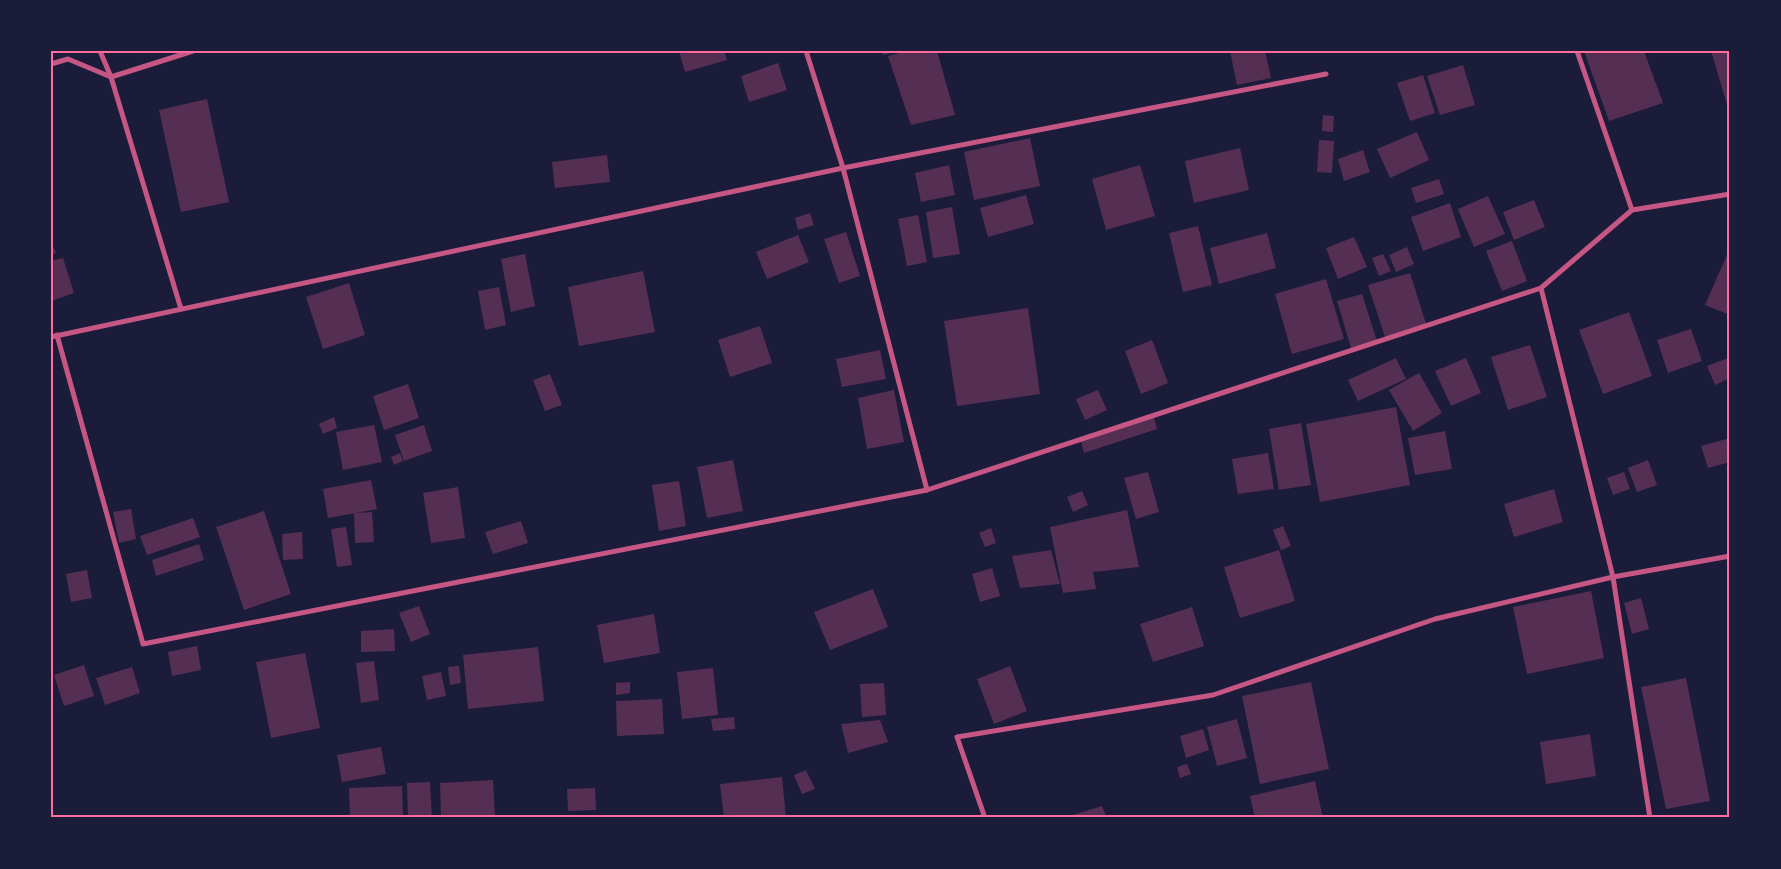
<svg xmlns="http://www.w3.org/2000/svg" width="1781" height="869" viewBox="0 0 1781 869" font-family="'Work Sans',sans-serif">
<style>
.building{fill:#542f53}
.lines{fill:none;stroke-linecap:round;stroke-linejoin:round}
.minor{stroke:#c65784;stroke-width:5}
.neatline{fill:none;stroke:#ff6b9d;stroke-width:2}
</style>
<rect width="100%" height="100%" fill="#1b1b3a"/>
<g class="building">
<polygon points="679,51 724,51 727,60 685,72"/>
<polygon points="882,51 895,51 895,52 883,55"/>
<polygon points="908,51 937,51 955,115 911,125 888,56"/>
<polygon points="1230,51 1265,51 1271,78 1237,85"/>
<polygon points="1584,51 1644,51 1663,103 1609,121"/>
<polygon points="1711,51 1730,51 1730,111 1729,111"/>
<polygon points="778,63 787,90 749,102 741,76"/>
<polygon points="1463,65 1475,105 1440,115 1427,76"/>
<polygon points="1423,75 1435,113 1410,121 1397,83"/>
<polygon points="207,99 229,202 181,212 159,110"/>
<polygon points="1323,115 1334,116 1333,132 1322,131"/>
<polygon points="1417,132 1429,160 1390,178 1377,149"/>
<polygon points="1030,138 1040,186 974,200 964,152"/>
<polygon points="1319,140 1334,141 1332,173 1317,172"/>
<polygon points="1240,148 1249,190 1194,203 1185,161"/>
<polygon points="1363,150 1370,172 1344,181 1338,159"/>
<polygon points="607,155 610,182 555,188 552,162"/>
<polygon points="949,165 955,195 921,202 915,173"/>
<polygon points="1140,165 1155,216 1106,230 1092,179"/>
<polygon points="1439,179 1444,194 1416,203 1411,188"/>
<polygon points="1026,195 1034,224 988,237 980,208"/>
<polygon points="1488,196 1505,234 1474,247 1458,209"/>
<polygon points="1534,200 1545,227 1514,240 1503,212"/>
<polygon points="1450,203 1461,237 1423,251 1411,217"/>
<polygon points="952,207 960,254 933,258 926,212"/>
<polygon points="810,213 814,225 798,230 795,218"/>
<polygon points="918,215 927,262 907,266 898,219"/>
<polygon points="1198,226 1212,285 1183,292 1169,233"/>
<polygon points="846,232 860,276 839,283 824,239"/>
<polygon points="1267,233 1276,268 1219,284 1210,248"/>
<polygon points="798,235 809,262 767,279 756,252"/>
<polygon points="1354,237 1367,267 1338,279 1326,248"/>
<polygon points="1512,241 1527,281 1502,291 1486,251"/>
<polygon points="51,242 56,253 51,255"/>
<polygon points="1407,247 1414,264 1396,272 1389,255"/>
<polygon points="1730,248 1730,315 1705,305"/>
<polygon points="525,254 535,306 511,312 501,259"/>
<polygon points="1383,254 1391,271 1379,276 1372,258"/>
<polygon points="63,258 74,293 51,301 51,261"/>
<polygon points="643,271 655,332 579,346 568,287"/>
<polygon points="1410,273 1427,327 1386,340 1368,285"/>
<polygon points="1326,279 1344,339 1292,354 1275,294"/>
<polygon points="349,283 365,335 323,349 306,297"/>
<polygon points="499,287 506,325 485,330 478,291"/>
<polygon points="1362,294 1377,341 1351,348 1337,301"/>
<polygon points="1028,308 1040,394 957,406 944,321"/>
<polygon points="1629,312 1652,376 1603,394 1579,330"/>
<polygon points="760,326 772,363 730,377 718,340"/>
<polygon points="1691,329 1702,361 1668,373 1657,340"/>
<polygon points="1152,340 1168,383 1141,394 1125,351"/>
<polygon points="1530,345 1547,397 1508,410 1491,357"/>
<polygon points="880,350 886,379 842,387 836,359"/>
<polygon points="1396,358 1406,379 1358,401 1348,380"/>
<polygon points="1466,358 1481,393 1451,406 1435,371"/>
<polygon points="1728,358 1730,378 1715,385 1707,366"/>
<polygon points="1419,373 1442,413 1413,431 1389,390"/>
<polygon points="550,374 562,405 545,411 533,380"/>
<polygon points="408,384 419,418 384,430 373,396"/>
<polygon points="894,390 904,442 867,449 858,398"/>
<polygon points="1098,390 1107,410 1085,420 1076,399"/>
<polygon points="1396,407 1410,485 1320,502 1306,424"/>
<polygon points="1153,414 1157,429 1084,453 1080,438"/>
<polygon points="334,417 337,428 323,434 319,424"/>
<polygon points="1301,423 1311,485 1279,490 1269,429"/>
<polygon points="374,425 382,462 343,470 336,432"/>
<polygon points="424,425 432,451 404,461 395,435"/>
<polygon points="1445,431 1452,469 1415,475 1408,438"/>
<polygon points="1730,438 1730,462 1708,468 1701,446"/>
<polygon points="400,453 403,461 394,465 391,457"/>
<polygon points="1268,453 1274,489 1238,494 1232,459"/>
<polygon points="733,460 743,511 707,518 697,467"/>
<polygon points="1648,460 1657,485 1637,492 1628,468"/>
<polygon points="1148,472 1159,512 1136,519 1124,478"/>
<polygon points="1624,472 1630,489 1613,495 1607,478"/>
<polygon points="371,480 377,509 328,518 323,489"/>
<polygon points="679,481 686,526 659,531 652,485"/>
<polygon points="458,487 465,538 431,543 423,493"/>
<polygon points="1554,489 1563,522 1514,537 1504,504"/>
<polygon points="1082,491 1088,505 1073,512 1067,497"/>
<polygon points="131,509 136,539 119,543 113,512"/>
<polygon points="1127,510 1139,567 1093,572 1096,589 1063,593 1050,527"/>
<polygon points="264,511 291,594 244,610 216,527"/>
<polygon points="372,512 374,542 355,543 354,513"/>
<polygon points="193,518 200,537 147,555 140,536"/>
<polygon points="521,521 528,543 493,554 485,532"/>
<polygon points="1283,526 1291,546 1281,550 1273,530"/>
<polygon points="346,527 352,565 337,567 331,529"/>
<polygon points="991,528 996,543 985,547 979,533"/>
<polygon points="302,532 303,559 283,560 282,534"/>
<polygon points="199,544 204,560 156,576 152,560"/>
<polygon points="1051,550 1060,584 1020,588 1012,556"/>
<polygon points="1279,550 1295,601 1240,618 1224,567"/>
<polygon points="992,568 1000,596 980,602 972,574"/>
<polygon points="87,570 92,598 71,602 66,574"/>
<polygon points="873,589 888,627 830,650 814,612"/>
<polygon points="1591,591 1604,658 1527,674 1513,607"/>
<polygon points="1641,598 1649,629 1632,634 1624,603"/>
<polygon points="419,606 430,634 411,642 399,613"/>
<polygon points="1192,607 1204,646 1153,662 1140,624"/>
<polygon points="654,614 660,653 604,663 597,625"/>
<polygon points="394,629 395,651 361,652 361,631"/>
<polygon points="197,646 201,670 172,676 168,652"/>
<polygon points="538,647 544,701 468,709 463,655"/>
<polygon points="305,653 320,728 271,738 256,662"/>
<polygon points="374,661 379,700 361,703 356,663"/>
<polygon points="84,665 94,696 64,706 54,675"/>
<polygon points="459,666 461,683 450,685 448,667"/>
<polygon points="1010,666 1027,711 994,724 977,679"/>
<polygon points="132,667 140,693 105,705 96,678"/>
<polygon points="713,668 718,715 682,719 677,672"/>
<polygon points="441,672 446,696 427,700 422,676"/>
<polygon points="1686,678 1710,801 1666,809 1641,687"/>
<polygon points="630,682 630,693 616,695 616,683"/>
<polygon points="1311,682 1329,769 1260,784 1242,696"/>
<polygon points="884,683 886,715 862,717 860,684"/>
<polygon points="662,699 664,734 617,736 616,701"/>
<polygon points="734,717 735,729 713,731 711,719"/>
<polygon points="1237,719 1247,758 1217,766 1207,727"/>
<polygon points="880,720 888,742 848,753 841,724"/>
<polygon points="1203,729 1209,750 1186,758 1180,736"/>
<polygon points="1590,734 1596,776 1546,784 1540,742"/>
<polygon points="381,747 386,774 342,782 337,755"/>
<polygon points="1187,764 1191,774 1180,778 1177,767"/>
<polygon points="806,770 815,789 802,794 794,775"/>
<polygon points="782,777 786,818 724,818 720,784"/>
<polygon points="493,780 495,816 441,818 440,783"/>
<polygon points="1315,781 1323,818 1255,818 1250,796"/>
<polygon points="430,782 432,818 408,818 407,783"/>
<polygon points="402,786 403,818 350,818 349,788"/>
<polygon points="595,788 596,810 568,811 567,789"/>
<polygon points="1102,806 1107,818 1066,818 1066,817"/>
</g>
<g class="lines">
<g class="minor">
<polyline points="100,51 111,77 181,309"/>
<polyline points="806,51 843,168 927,490"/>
<polyline points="1577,51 1632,210"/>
<polyline points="51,64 68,59 111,77 193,51"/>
<polyline points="1541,288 1613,577 1650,818"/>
<polyline points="57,335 143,644 927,490 1541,288 1632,210 1730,194"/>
<polyline points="51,337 843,168 1326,74"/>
<polyline points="985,818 957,737 1213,695 1435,619 1613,577 1730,556"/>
</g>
</g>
<rect width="1781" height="869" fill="none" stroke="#1b1b3a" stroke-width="105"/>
<rect x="52" y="52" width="1676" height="764" class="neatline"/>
</svg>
